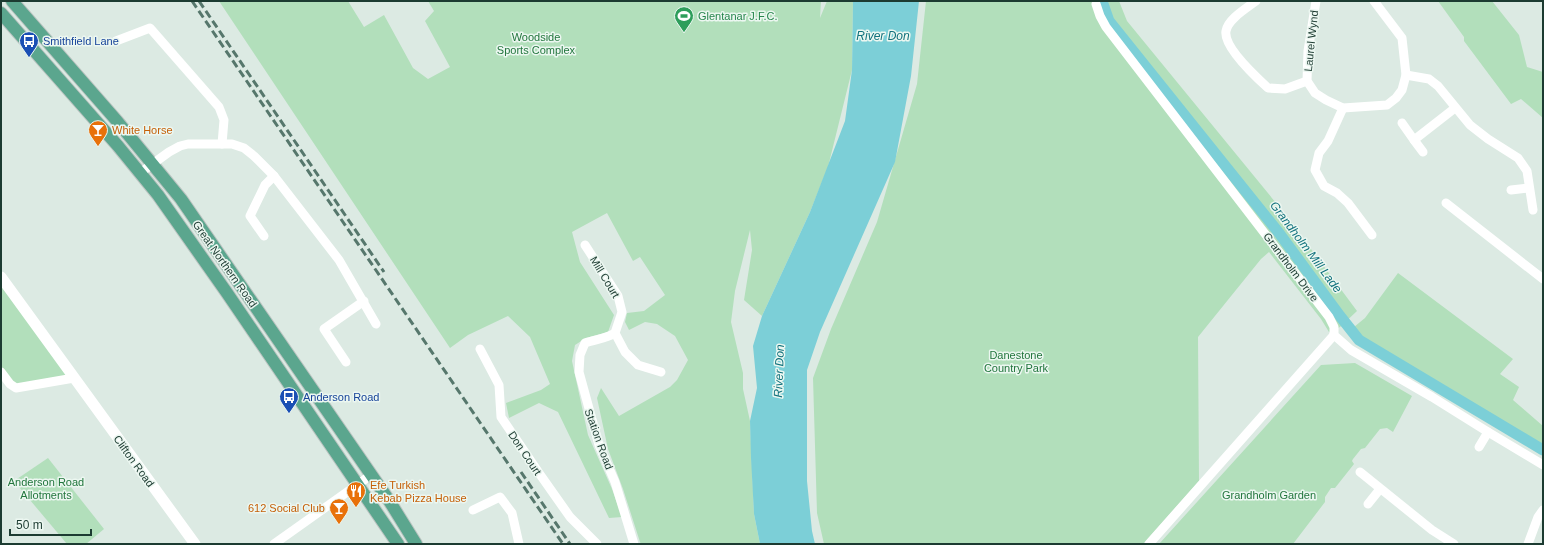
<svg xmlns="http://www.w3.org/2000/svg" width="1544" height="545" viewBox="0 0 1544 545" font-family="Arial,sans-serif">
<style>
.green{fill:#b2dfbb}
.water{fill:#7ccfd7}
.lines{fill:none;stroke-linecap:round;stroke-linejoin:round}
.canal{stroke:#7ccfd7;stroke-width:11}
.primary-casing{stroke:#bbc4c1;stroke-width:14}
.minor{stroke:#fff;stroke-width:9}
.tertiary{stroke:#fff;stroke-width:11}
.primary{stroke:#5ba68e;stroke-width:12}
.rail{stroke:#56776c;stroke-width:3;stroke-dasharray:8 4;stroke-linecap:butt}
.labels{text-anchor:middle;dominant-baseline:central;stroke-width:3;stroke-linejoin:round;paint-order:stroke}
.leisure-label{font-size:11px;fill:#27864d;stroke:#ecf7f1;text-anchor:start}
.park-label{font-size:11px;fill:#22763d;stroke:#ecf7f1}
.transit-label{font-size:11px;fill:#164399;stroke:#ecf7f1;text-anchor:start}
.street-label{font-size:11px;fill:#1c3b31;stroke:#ecf7f1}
.food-label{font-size:11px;fill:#c56008;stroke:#ecf7f1;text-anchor:start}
.water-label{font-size:12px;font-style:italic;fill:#11727d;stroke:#ecf7f1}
</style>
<rect width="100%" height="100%" fill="#dceae3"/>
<g class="green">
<polygon points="219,1 348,1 364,27 384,15 413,68 428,79 450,67 425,21 434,11 428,1 821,1 820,18 827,1 853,1 852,70 828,167 810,212 762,316 744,300 752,250 750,230 735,291 731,322 743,373 743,389 750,421 754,514 760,544 641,544 640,542 623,489 608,449 597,398 601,388 619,416 670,387 677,380 688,360 675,336 657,324 645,322 629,330 625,322 627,313 644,311 665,295 640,257 633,261 607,213 572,232 580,262 614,315 608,332 586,338 575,345 572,361 588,435 612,489 622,517 609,518 558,412 539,403 509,418 506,403 541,390 550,384 530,337 508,316 468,335 450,348"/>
<polygon points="926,1 1119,1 1127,21 1285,214 1357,311 1340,327 1329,332 1321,319 1269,252 1261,259 1198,337 1199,481 1143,544 824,544 817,513 813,378 831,329 877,222 917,84"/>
<polygon points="1438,1 1492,1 1519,35 1527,67 1543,72 1543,118 1521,99 1511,104 1464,41 1464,37"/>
<polygon points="1398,273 1513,359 1500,374 1519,387 1513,400 1543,426 1543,447 1363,337 1354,327 1365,318"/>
<polygon points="5,282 74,378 20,388 1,372 1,290"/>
<polygon points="1355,363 1412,396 1393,432 1387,428 1380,429 1365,448 1361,449 1353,459 1352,461 1354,464 1335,488 1331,488 1325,497 1325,502 1293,544 1159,544 1321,365"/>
<polygon points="48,458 104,529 86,544 67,544 14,481"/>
</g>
<polygon class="water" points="853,1 919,1 911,76 895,162 820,332 807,370 807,481 812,531 815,544 760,544 754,514 751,458 750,421 757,388 753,346 762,316 810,212 845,121 852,70"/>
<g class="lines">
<polyline class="canal" points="1102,1 1109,21 1279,233 1340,316 1359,340 1543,450"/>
<g class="primary-casing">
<g id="primary">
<polyline points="12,1 117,121 181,199 390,502 416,544"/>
<polyline points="1,13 118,146 158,195 227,293 398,544"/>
</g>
</g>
<g class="minor">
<path d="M 1256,1 C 1247,8 1228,19 1226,31 C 1223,47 1257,78 1268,88 L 1285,89 L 1307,81"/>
<polyline points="1316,1 1308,51 1307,81 1315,93 1326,100 1343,108 1387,105 1396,98 1402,90 1406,75 1402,38 1374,1"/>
<polyline points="1096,4 1100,16 1106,27 1329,317 1334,327 1334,335 1351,350 1432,397 1488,432 1543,465"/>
<polyline points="116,41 150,28 219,107 224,120 222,144"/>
<polyline points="1406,75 1429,79 1438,86 1470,125 1488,139 1518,158 1527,171 1533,210"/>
<polyline points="1343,108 1328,141 1319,153 1315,170 1324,186 1337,193 1348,203 1372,235"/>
<polyline points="1402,123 1414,140 1455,108"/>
<polyline points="1414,140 1423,152"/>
<polyline points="140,173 169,152 180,146 188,144 232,144 244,148 254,156 274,176 339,260 376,324"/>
<polyline points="1511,190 1529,188"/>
<polyline points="1446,203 1543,279"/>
<polyline points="264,236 250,216 265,185 274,176"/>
<path d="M 585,245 L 618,296 L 622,312 L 615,333 C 606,339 595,339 585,343 L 580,355 L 579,372 L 599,445 L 615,482 L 634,544"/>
<polyline points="615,333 625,352 638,365 661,372"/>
<polyline points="480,349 499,385 501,417 539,473 570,517 597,544"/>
<polyline points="346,362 324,329 364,301"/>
<polyline points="1,372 10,384 16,388 74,378"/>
<polyline points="1479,447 1488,432"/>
<polyline points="1360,472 1432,530 1454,544"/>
<polyline points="1368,504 1380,489"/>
<polyline points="473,510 500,497 512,513 519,544"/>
<polyline points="274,544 371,475"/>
<polyline points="1149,544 1334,335"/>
<polyline points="1528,544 1538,517 1543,510"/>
</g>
<polyline class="tertiary" points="1,277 195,544"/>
<use href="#primary" class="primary"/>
<g class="rail">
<polyline points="192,1 563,544"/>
<polyline points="199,1 384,272"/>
<polyline points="521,472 570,544"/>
</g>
</g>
<defs>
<g id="stadium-pin" transform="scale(1)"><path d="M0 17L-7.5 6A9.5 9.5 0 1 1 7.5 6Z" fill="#2e9e5b" stroke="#ecf7f1"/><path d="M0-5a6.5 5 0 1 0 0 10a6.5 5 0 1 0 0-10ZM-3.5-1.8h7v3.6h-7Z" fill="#fff"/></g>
<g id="bus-pin" transform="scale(1)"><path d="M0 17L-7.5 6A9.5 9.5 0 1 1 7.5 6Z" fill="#1a4fb4" stroke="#ecf7f1"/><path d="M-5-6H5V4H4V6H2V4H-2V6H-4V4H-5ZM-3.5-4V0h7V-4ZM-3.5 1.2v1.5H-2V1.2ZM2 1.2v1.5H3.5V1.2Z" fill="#fff"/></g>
<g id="bar-pin" transform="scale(1)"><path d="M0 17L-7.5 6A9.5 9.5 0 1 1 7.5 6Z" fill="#e8710a" stroke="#ecf7f1"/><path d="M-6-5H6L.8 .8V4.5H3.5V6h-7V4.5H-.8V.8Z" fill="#fff"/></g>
<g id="restaurant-pin" transform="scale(1)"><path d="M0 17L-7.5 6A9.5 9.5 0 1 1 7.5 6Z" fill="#e8710a" stroke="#ecf7f1"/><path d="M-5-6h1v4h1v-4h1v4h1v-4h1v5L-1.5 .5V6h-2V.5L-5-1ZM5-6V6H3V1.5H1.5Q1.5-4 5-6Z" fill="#fff"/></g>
</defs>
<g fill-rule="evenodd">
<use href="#stadium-pin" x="684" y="16"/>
<use href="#bus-pin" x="29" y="41"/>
<use href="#bar-pin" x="98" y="130"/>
<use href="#bus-pin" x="289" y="397"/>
<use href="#restaurant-pin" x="356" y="491"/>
<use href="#bar-pin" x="339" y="508"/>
</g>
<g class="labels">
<g class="leisure-label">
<text x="698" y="16">Glentanar J.F.C.</text>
</g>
<g class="park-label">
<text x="536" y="37">Woodside<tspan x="536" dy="13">Sports Complex</tspan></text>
<text x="1016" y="355">Danestone<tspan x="1016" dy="13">Country Park</tspan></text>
<text x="46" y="482">Anderson Road<tspan x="46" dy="13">Allotments</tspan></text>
<text x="1269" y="495">Grandholm Garden</text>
</g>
<g class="transit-label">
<text x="43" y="41">Smithfield Lane</text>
<text x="303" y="397">Anderson Road</text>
</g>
<g class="street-label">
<text transform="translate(1311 41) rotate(-84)">Laurel Wynd</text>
<text transform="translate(225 264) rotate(55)">Great Northern Road</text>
<text transform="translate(1291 267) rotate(53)">Grandholm Drive</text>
<text transform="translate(605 277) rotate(59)">Mill Court</text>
<text transform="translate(599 439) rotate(70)">Station Road</text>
<text transform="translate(525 453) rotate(56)">Don Court</text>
<text transform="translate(134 461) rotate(54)">Clifton Road</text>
</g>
<g class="food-label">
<text x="112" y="130">White Horse</text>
<text x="370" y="485">Efe Turkish<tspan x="370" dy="13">Kebab Pizza House</tspan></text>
<text x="325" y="508" text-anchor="end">612 Social Club</text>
</g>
<g class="water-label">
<text x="883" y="36">River Don</text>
<text transform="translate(1306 247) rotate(53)">Grandholm Mill Lade</text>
<text transform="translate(779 371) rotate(-88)">River Don</text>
</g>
</g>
<rect width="1544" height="545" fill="none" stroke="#1c3b31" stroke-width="4"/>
<path d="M10 529v6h81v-6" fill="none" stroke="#1c3b31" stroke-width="2"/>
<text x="16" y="529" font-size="12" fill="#1c3b31" stroke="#ecf7f1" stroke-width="3" paint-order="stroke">50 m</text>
</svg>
